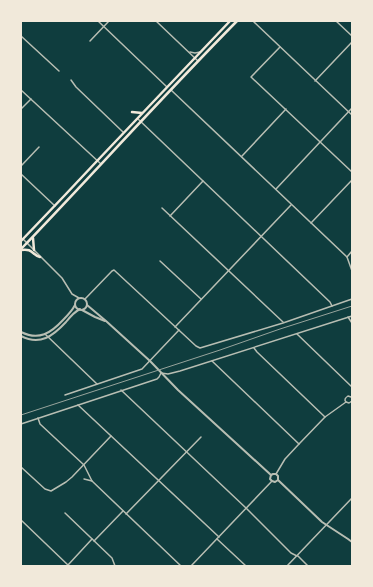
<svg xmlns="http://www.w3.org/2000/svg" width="373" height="587" viewBox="0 0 373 587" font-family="Mulish,sans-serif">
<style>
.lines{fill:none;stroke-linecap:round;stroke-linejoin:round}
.minor{stroke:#b8beb3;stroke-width:1.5}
.tertiary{stroke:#b8beb3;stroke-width:2}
.trunk{stroke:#f1e9da;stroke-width:2.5}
.rail{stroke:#97a49c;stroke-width:1}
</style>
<rect width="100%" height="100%" fill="#0f3d3e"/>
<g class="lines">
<g class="minor">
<polyline points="98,21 167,87"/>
<polyline points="156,21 198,61"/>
<polyline points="253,21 352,115"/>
<polyline points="336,21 352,36"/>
<polyline points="21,36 59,71"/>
<polyline points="90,41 109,21"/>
<polyline points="280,47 251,77 352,172"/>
<polyline points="190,52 195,53 200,52"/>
<polyline points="71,80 76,87 123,132"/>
<polyline points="315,81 352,42"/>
<polyline points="21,90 101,164"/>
<polyline points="171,90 347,257 352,271"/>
<polyline points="21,109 31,99"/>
<polyline points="138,119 330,302 332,306"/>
<polyline points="242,156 286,109"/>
<polyline points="21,166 39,147"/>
<polyline points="21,174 55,206"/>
<polyline points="276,189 352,108"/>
<polyline points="162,208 283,322"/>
<polyline points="170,216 203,181"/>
<polyline points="311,223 352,180"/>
<polyline points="23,239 62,278 72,294 79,298"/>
<polyline points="347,257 352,251"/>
<polyline points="160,261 201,299"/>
<polyline points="85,299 112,271 114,270 196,346 200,348 283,323 352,299"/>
<polyline points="348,317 352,323"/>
<polyline points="175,327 291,205"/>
<polyline points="45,334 97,384"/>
<polyline points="297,334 352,387"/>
<polyline points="254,348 257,352 325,417"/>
<polyline points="212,361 299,444"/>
<polyline points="121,390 246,508 291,553 297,556 298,556 308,566"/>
<polyline points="65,395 142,369 179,330"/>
<path d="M 351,397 L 348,396 C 345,398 344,400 346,402 L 349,403 L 352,401"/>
<polyline points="78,405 219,537"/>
<polyline points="38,418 40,424 84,465 92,481 181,566"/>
<polyline points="21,424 157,379 159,377 161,373 168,374 180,371 352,316"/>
<polyline points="21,467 45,489 51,491 66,482 72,477 111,436"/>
<polyline points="276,474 285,459 299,444 325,417 346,402"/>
<polyline points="84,479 92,481"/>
<polyline points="65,513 112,558 115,566"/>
<polyline points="126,514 201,437"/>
<polyline points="21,520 69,566"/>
<polyline points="217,539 246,566"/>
<polyline points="94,541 123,511"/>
<polyline points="68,565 92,539"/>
<polyline points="191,566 272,481"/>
<polyline points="287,566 352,498"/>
</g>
<g class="tertiary">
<circle cx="81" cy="304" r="6"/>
<polyline points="87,305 106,321 150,361 178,390 271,475"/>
<polyline points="82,310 95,317 105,321"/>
<path d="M 21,332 C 39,341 51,333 63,320 C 68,315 72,311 75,305"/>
<path d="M 21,336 C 40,346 53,336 66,322 C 70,317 74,312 80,309"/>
<polyline points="271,475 270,479 272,481 275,482 278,480"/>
<polyline points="271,475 273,474 276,474 278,476 278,480"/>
<polyline points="278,480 322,522 348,539 352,542"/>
</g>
<g class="trunk">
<polyline points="132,112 142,113"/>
<polyline points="33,238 34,250"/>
<polyline points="21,241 65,195 97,161 230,21"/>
<path d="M 21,249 C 93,174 163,96 237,21"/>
<path d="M 21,250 C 33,248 32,255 40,257"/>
</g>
<polyline class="rail" points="21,415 220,350 280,329 352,306"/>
</g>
<rect width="373" height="587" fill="none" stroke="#f1e9da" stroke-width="44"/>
</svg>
